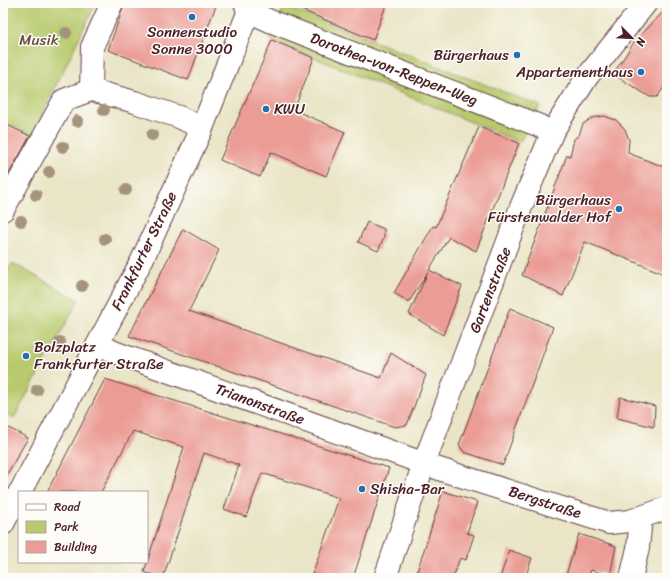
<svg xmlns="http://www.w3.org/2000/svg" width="670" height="581" viewBox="0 0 670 581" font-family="Sriracha,sans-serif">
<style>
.green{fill:#b8ca6d;stroke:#81744c}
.building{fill:#eb9c95}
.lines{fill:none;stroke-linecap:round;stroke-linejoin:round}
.street-casing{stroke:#623d42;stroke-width:24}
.secondary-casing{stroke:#623d42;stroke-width:24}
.street{stroke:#fff;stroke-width:22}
.secondary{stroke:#fff;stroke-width:22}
.tree{fill:#a4947c}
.poi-dot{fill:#1f6fb2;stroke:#fdfcf7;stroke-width:1.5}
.labels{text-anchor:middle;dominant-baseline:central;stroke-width:3;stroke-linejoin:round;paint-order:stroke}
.poi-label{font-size:15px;fill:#4a1f2b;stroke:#fdfcf7;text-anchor:end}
.park-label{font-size:15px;fill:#6b523f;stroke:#fdfcf7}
.street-label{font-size:15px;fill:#4a1f2b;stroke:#fdfcf7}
</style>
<rect width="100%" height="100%" fill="#fdfcf7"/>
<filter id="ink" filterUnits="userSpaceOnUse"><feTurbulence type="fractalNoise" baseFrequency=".025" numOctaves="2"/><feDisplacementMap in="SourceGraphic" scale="8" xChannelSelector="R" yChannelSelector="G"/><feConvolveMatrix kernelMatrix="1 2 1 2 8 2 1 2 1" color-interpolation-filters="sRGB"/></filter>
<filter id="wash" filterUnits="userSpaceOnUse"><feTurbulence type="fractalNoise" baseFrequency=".012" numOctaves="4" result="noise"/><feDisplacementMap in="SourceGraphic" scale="16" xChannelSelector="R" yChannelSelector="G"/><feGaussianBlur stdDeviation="0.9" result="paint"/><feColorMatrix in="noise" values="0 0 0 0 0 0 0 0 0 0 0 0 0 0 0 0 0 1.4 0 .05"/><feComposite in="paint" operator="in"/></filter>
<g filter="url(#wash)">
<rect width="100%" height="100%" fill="#eae5c6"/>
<g class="green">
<polygon points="5,3 96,3 32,135 3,121 3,6"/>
<polygon points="284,6 540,106 520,142 271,40"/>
<polygon points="12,263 79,300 14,418 3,412 3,280"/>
</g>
<g id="blocks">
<g class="building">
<polygon points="125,3 217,3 188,80 108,50"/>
<polygon points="285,3 387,3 373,40"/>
<polygon points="667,8 667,83 657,97 650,97 613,74 635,41"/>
<polygon points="272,40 314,58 294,110 345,132 326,176 271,152 260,177 220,160"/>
<polygon points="604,116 616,120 625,129 629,140 628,153 667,168 667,275 585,242 563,296 522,275 567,155 570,156 574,139 579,135 583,124 592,118"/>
<polygon points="3,123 30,136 3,184"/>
<polygon points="479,127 519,143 476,251 449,237 429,270 462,286 443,335 409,314 428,272 409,302 394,293 433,226 436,227"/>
<polygon points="367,222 384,229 384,237 378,251 358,242"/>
<polygon points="183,229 219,250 189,311 381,378 391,353 426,375 407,425 395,427 129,336"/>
<polygon points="510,308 553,327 503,465 464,452 459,445"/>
<polygon points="105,379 389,468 353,578 311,578 339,498 262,473 246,517 224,509 239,465 204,453 163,578 144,572 184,447 133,431 101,492 47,492"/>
<polygon points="620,397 655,406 654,427 617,418"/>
<polygon points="3,425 28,438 3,481"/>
<polygon points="443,491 477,502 467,533 474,535 466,560 460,558 453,578 415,578"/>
<polygon points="579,534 616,546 610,576 591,570 588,578 565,578"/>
<polygon points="509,550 532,558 525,578 500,578"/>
</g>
</g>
</g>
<g filter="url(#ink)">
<use href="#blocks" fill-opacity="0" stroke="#623d42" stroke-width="1"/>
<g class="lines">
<g class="street-casing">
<g id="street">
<polyline points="245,3 248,11 270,21 540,126"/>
<polyline points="91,90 92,47 112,3"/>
<polyline points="3,210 64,100 91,90 135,102 179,117 202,128"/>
<polyline points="98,344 114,352 442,470 609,523 630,521 667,508"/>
<polyline points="385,578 424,463 521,207 553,131 587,77 646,3"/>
<polyline points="631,578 638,548 641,518"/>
</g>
</g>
<g class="secondary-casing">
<g id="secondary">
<polyline points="20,492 142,260 202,128 252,3"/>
<polyline points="3,524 19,493"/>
</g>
</g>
<use href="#street" class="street"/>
<use href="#secondary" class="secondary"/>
</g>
<g class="tree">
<circle cx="66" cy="33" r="6"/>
<circle cx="104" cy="110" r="6"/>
<circle cx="77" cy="121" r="6"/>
<circle cx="152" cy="135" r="6"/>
<circle cx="63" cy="147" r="6"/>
<circle cx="49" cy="172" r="6"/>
<circle cx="126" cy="190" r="6"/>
<circle cx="36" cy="195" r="6"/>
<circle cx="21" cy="221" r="6"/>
<circle cx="105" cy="239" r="6"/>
<circle cx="82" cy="286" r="6"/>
<circle cx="60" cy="342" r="6"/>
<circle cx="37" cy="390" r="6"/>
</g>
</g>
<g class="poi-dot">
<circle cx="192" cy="17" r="4"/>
<circle cx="517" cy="55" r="4"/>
<circle cx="641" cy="72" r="4"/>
<circle cx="266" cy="109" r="4"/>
<circle cx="619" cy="209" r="4"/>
<circle cx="26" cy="356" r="4"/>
<circle cx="362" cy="489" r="4"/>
</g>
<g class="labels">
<g class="poi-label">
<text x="192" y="32" text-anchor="middle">Sonnenstudio<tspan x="192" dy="17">Sonne 3000</tspan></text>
<text x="509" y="55">Bürgerhaus</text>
<text x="633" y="72">Appartementhaus</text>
<text x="274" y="109" text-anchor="start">KWU</text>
<text x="611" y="200">Bürgerhaus<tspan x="611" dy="17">Fürstenwalder Hof</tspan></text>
<text x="34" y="347" text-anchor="start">Bolzplatz<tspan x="34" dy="17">Frankfurter Straße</tspan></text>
<text x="370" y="489" text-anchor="start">Shisha-Bar</text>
</g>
<g class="park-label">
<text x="39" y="40">Musik</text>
</g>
<g class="street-label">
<text transform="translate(394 69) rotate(21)">Dorothea-von-Reppen-Weg</text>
<text transform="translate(144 251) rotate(-64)">Frankfurter Straße</text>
<text transform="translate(490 290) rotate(-69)">Gartenstraße</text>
<text transform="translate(260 404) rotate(20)">Trianonstraße</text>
<text transform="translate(545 502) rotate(18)">Bergstraße</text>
</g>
</g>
<rect width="670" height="581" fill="none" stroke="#fdfcf7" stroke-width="16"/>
<rect x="18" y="491" width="130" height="72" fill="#fdfcf7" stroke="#b5a4a5"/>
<rect x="26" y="504" width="20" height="6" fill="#ffffff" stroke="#b5a4a5"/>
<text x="54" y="511" font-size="12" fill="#4a1f2b">Road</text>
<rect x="26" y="521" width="20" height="12" fill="#b8ca6d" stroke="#b5a4a5"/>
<text x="54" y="531" font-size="12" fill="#4a1f2b">Park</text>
<rect x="26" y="541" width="20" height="12" fill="#eb9c95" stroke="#b5a4a5"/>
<text x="54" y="551" font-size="12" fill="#4a1f2b">Building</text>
<g transform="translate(632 38) rotate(114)" stroke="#fdfcf7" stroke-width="3" paint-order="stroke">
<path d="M0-3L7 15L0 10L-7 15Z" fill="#4a1f2b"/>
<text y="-6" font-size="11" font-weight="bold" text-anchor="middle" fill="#4a1f2b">N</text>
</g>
</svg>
